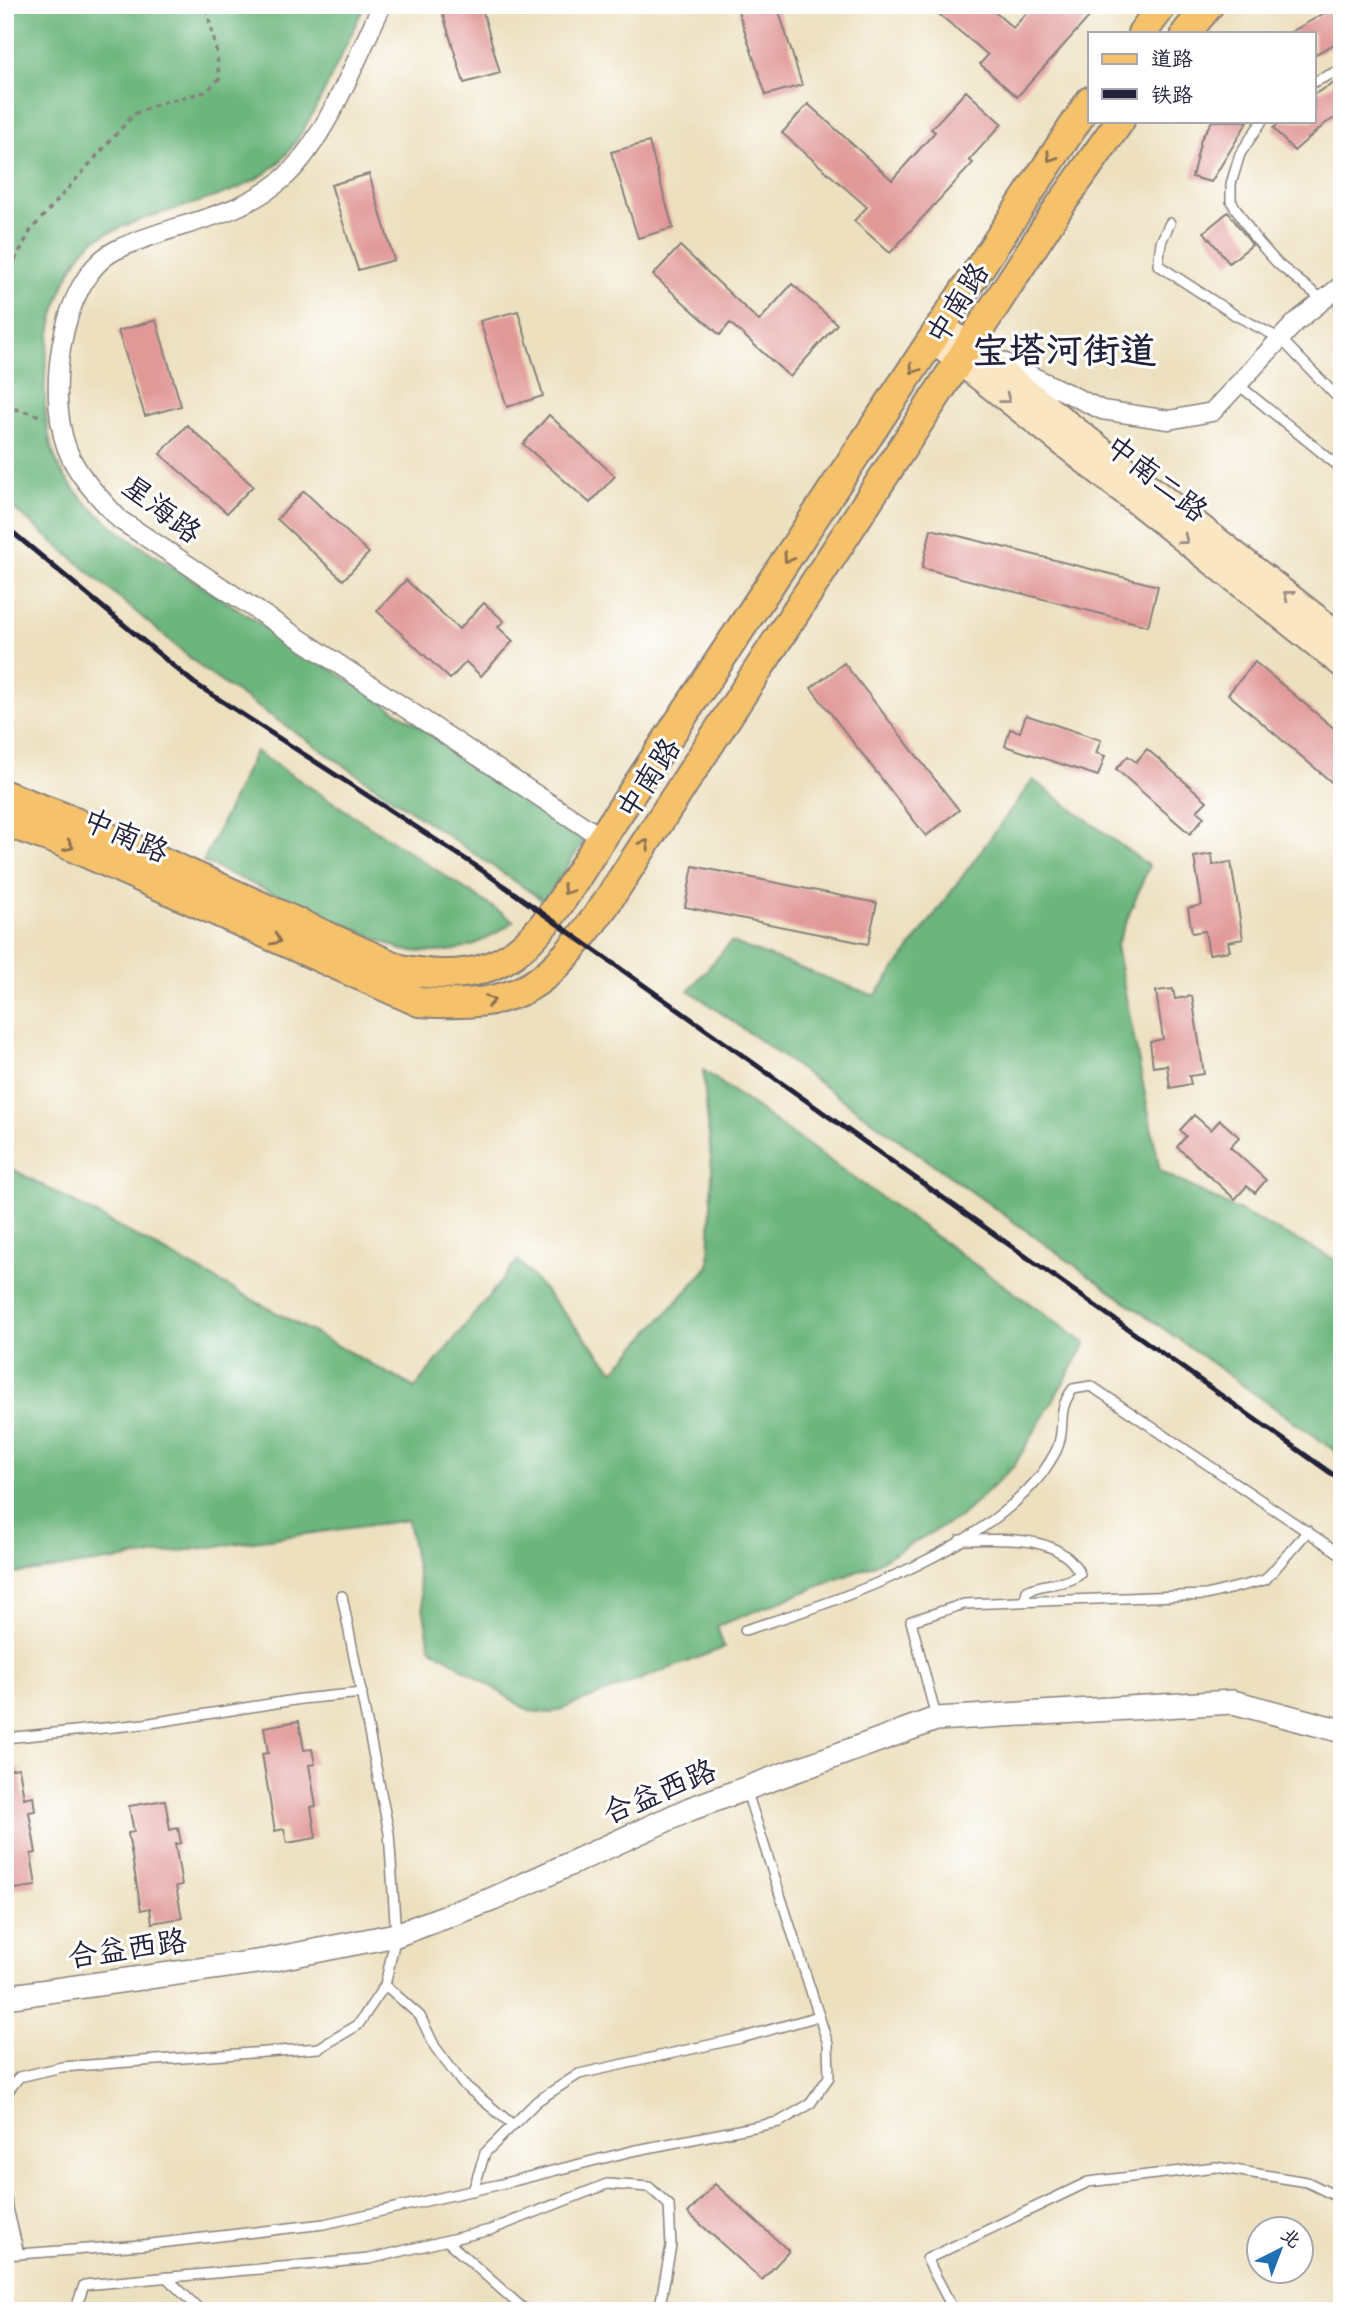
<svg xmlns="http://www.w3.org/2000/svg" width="1347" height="2316" viewBox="0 0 1347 2316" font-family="Itim,'LXGW WenKai TC',sans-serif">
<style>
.forest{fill:#6cb67d;stroke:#476c5c;stroke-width:2}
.building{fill:#e19998}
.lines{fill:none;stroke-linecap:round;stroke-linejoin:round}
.service-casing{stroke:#88817d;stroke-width:12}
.minor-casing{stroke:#88817d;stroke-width:21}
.tertiary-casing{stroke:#88817d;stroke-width:26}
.secondary-casing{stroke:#88817d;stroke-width:28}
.primary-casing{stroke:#88817d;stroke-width:32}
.path{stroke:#88817d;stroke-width:3.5;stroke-dasharray:5 5;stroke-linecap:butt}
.service{stroke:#fff;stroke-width:9}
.minor{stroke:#fff;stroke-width:18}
.tertiary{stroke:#fff;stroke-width:23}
.secondary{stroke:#fbe6c4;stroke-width:24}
.primary{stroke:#f5c16b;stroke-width:28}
.rail{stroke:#22223b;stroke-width:5}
.oneway{stroke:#8c7253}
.oneway2{stroke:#998e86}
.labels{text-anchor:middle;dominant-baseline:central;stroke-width:6;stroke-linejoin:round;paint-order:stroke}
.street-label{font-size:30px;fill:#22223b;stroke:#fff}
.district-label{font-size:37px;font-weight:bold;fill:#22223b;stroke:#fff}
</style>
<rect width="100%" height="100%" fill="#fff"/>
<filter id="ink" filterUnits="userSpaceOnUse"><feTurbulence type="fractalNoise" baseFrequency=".0143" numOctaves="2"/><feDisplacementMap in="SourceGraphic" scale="14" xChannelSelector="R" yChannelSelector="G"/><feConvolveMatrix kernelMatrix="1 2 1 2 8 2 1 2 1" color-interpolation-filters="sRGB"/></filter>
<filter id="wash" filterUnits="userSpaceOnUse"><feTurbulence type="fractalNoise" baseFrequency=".00686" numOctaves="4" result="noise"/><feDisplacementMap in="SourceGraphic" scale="28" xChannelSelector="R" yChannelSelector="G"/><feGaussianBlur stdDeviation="1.57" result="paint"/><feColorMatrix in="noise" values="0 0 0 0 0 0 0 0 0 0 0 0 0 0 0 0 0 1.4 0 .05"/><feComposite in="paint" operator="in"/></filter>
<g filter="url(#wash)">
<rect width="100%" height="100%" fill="#ede0bf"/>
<g class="forest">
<path d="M 5,5 L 365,5 C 344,47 312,127 282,159 C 244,200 168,205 118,229 C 111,232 101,235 94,240 C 44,282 29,420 63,474 C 80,501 106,521 131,540 L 588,835 L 544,901 L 208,673 L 5,501 Z"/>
<path d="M 255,751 L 514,921 C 474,950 451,956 402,950 L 203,862 Z"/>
<polygon points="1033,780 1149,866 1116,946 1160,1171 1342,1263 1342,1456 689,990 731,942 875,996"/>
<polygon points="703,1070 1086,1344 1014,1466 961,1516 871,1566 717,1626 724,1648 551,1713 529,1711 430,1647 408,1520 5,1575 5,1165 415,1388 518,1260 614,1371 709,1266 712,1169"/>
</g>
<g id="blocks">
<g class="building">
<polygon points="440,5 481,5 500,73 464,83"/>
<polygon points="756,5 777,5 802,85 766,95 738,11"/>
<polygon points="928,5 987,5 1013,28 1034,5 1100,5 1017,97 980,64 988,55"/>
<polygon points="1334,8 1342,22 1342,40 1314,55 1314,33 1289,33"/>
<polygon points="1342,79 1342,114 1326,123 1294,151 1273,128 1282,121 1314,121 1314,94"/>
<polygon points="966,91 1002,124 969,160 973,163 890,253 854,221 867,207 782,133 808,104 892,180 935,132 931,129"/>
<polygon points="1212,121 1248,121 1211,182 1192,177 1201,139"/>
<polygon points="649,142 673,228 638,238 611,152"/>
<polygon points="369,174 394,260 358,270 331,185"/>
<polygon points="1228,212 1252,245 1229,263 1204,232"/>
<polygon points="680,246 759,321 792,284 837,324 790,377 730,323 720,335 653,275"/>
<polygon points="518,311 543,396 507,407 480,321"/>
<polygon points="156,320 181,406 145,416 118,331"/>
<polygon points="549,415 615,476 590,503 523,444"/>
<polygon points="187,425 253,486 227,513 160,454"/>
<polygon points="304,491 369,553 343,580 277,519"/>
<polygon points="931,529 1158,586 1148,626 922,568"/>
<polygon points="406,580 459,629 484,603 504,621 498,627 513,641 481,676 466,662 450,679 377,611"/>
<polygon points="1255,662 1342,735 1342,791 1228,694"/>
<polygon points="844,663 959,810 926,836 811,688"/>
<polygon points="1026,715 1101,740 1096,753 1105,756 1098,776 1005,746 1010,729 1020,732"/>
<polygon points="1147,749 1207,801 1197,811 1204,817 1190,834 1116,769 1128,756 1136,762"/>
<polygon points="1212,854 1213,865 1231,862 1243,939 1228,942 1230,951 1209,954 1205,931 1192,933 1188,908 1202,905 1194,857"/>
<polygon points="693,866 877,903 868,944 685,907"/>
<polygon points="1173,989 1175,999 1192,996 1204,1074 1189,1076 1191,1084 1170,1088 1167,1065 1153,1067 1150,1042 1163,1039 1156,991"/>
<polygon points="1194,1115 1211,1130 1220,1120 1239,1137 1230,1147 1266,1180 1255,1193 1247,1186 1235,1199 1177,1147 1186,1136 1180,1130"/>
<polygon points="299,1721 304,1750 312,1749 315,1764 309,1765 316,1806 311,1807 316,1838 287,1843 284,1829 275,1831 262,1754 268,1753 264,1727"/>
<polygon points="19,1768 24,1798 33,1796 35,1811 29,1812 36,1853 31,1854 36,1886 7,1890 5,1770"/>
<polygon points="165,1800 170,1830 178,1828 181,1843 175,1844 182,1885 176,1886 182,1918 152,1923 150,1908 141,1910 128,1833 134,1832 129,1806"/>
<polygon points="715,2184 789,2251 762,2280 688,2213"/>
</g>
</g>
</g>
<g filter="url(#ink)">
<use href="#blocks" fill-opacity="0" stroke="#88817d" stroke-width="2"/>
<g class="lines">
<g class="service-casing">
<g id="service">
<polyline points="1314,82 1342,69"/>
<polyline points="1262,121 1240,154 1231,184 1231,201 1254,237 1278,264 1323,300"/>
<polyline points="1170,223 1161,242 1158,265 1235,315 1281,339 1342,402"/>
<polyline points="1240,386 1342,469"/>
<path d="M 960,1540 C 999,1540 1060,1532 1080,1574 C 1064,1587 1045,1581 1027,1591 L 1024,1601"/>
<path d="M 745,1630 C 837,1602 978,1553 1040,1476 C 1046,1468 1053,1457 1057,1449 C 1067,1425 1055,1412 1073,1389 L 1091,1386 L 1342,1555"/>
<polyline points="936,1717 911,1621 964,1604 1206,1595 1265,1580 1308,1531"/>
<polyline points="5,1738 144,1724 301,1699 362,1693"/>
<polyline points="385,1985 420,2016 435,2047 462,2083 513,2125"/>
<polyline points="5,2095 19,2077 62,2067 319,2048 358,2025 385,1985 396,1935 389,1833 342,1596"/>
<polyline points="473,2191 485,2153 537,2101 579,2074 741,2038 819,2016"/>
<polyline points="5,2196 19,2254"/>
<polyline points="447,2241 526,2311"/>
<polyline points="5,2255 142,2245 324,2224 497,2185 632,2151 779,2122 810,2104 829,2077 828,2044 746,1789"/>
<polyline points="166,2277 201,2311"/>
<polyline points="75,2311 84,2285 369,2259 490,2230 607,2184 649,2187 669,2205 671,2246 659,2311"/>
<polyline points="954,2311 927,2259 1088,2182 1216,2167 1307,2182 1342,2199"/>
</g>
</g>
<g class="minor-casing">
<g id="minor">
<path d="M 382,5 C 357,57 327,137 286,176 C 240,219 171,223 116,250 C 58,279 44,404 71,458 C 83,482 102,500 120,520 L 602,838"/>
<polyline points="1001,361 1102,410 1169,420 1212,412 1296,322 1342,285"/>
</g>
</g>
<g class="tertiary-casing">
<polyline id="tertiary" points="5,1997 264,1961 396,1935 493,1899 690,1809 936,1719 1233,1702 1342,1731"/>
</g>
<g class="secondary-casing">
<g id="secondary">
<polyline points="942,325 1342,637"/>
<polyline points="933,341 1342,665"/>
</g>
</g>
<g class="primary-casing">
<g id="primary">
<polyline points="1142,33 1163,5"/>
<polyline points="1186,33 1209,5"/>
<path d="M 5,795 L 66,818 L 400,969 C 521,994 544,924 602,838 L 1090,101"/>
<path d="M 5,822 L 59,841 L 419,1002 C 523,1009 546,987 605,905 L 1059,207 L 1120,121"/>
</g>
</g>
<g class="path">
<polyline points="5,278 31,230 134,114 160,103 206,92 219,79 217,55 206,5"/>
<polyline points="5,406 44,417"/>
</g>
<use href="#service" class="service"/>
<use href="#minor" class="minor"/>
<use href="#tertiary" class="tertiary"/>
<use href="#secondary" class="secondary"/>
<use href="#primary" class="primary"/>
<polyline class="rail" points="5,526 194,683 473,864 1342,1481"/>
</g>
<defs><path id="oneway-chevron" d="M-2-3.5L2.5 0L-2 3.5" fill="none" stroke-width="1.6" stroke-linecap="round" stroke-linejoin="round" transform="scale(1.75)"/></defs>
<g class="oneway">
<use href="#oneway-chevron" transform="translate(1051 157) rotate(124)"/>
<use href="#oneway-chevron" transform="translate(914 369) rotate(124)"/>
<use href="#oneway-chevron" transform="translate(788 558) rotate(124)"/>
<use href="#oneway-chevron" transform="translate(645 844) rotate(-57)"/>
<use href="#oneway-chevron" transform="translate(69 846) rotate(24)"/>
<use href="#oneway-chevron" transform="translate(567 890) rotate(124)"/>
<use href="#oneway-chevron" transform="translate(276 940) rotate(24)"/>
<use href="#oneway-chevron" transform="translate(490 1001) rotate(-9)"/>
</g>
<g class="oneway2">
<use href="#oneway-chevron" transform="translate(1006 399) rotate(38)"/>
<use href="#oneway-chevron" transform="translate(1184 540) rotate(38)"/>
<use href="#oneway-chevron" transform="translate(1288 595) rotate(-142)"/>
</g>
</g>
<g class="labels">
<g class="street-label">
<text transform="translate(957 303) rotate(-58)">中南路</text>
<text transform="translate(1157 478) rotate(38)">中南二路</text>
<text transform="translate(162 509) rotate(37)">星海路</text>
<text transform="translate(648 778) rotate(-57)">中南路</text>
<text transform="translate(126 835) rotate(24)">中南路</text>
<text transform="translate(659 1791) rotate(-23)">合益西路</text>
<text transform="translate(127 1948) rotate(-8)">合益西路</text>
</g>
<g class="district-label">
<text x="1064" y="350">宝塔河街道</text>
</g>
</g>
<rect width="1347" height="2316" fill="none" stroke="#fff" stroke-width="28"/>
<rect x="1088" y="32" width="228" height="91" fill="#ffffff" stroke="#a7a7b1" stroke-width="2"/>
<rect x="1102" y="54" width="35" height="10" fill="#f5c16b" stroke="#a7a7b1" stroke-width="2"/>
<text x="1151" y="66" font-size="21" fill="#22223b">道路</text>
<rect x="1102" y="89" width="35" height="10" fill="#22223b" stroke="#a7a7b1" stroke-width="2"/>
<text x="1151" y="102" font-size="21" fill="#22223b">铁路</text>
<g transform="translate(1280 2250) rotate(42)"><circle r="33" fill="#ffffff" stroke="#a7a7b1" stroke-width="2"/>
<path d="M0-5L12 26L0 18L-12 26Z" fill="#1f6fb2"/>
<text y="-10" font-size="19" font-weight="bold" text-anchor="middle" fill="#22223b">北</text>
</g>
</svg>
